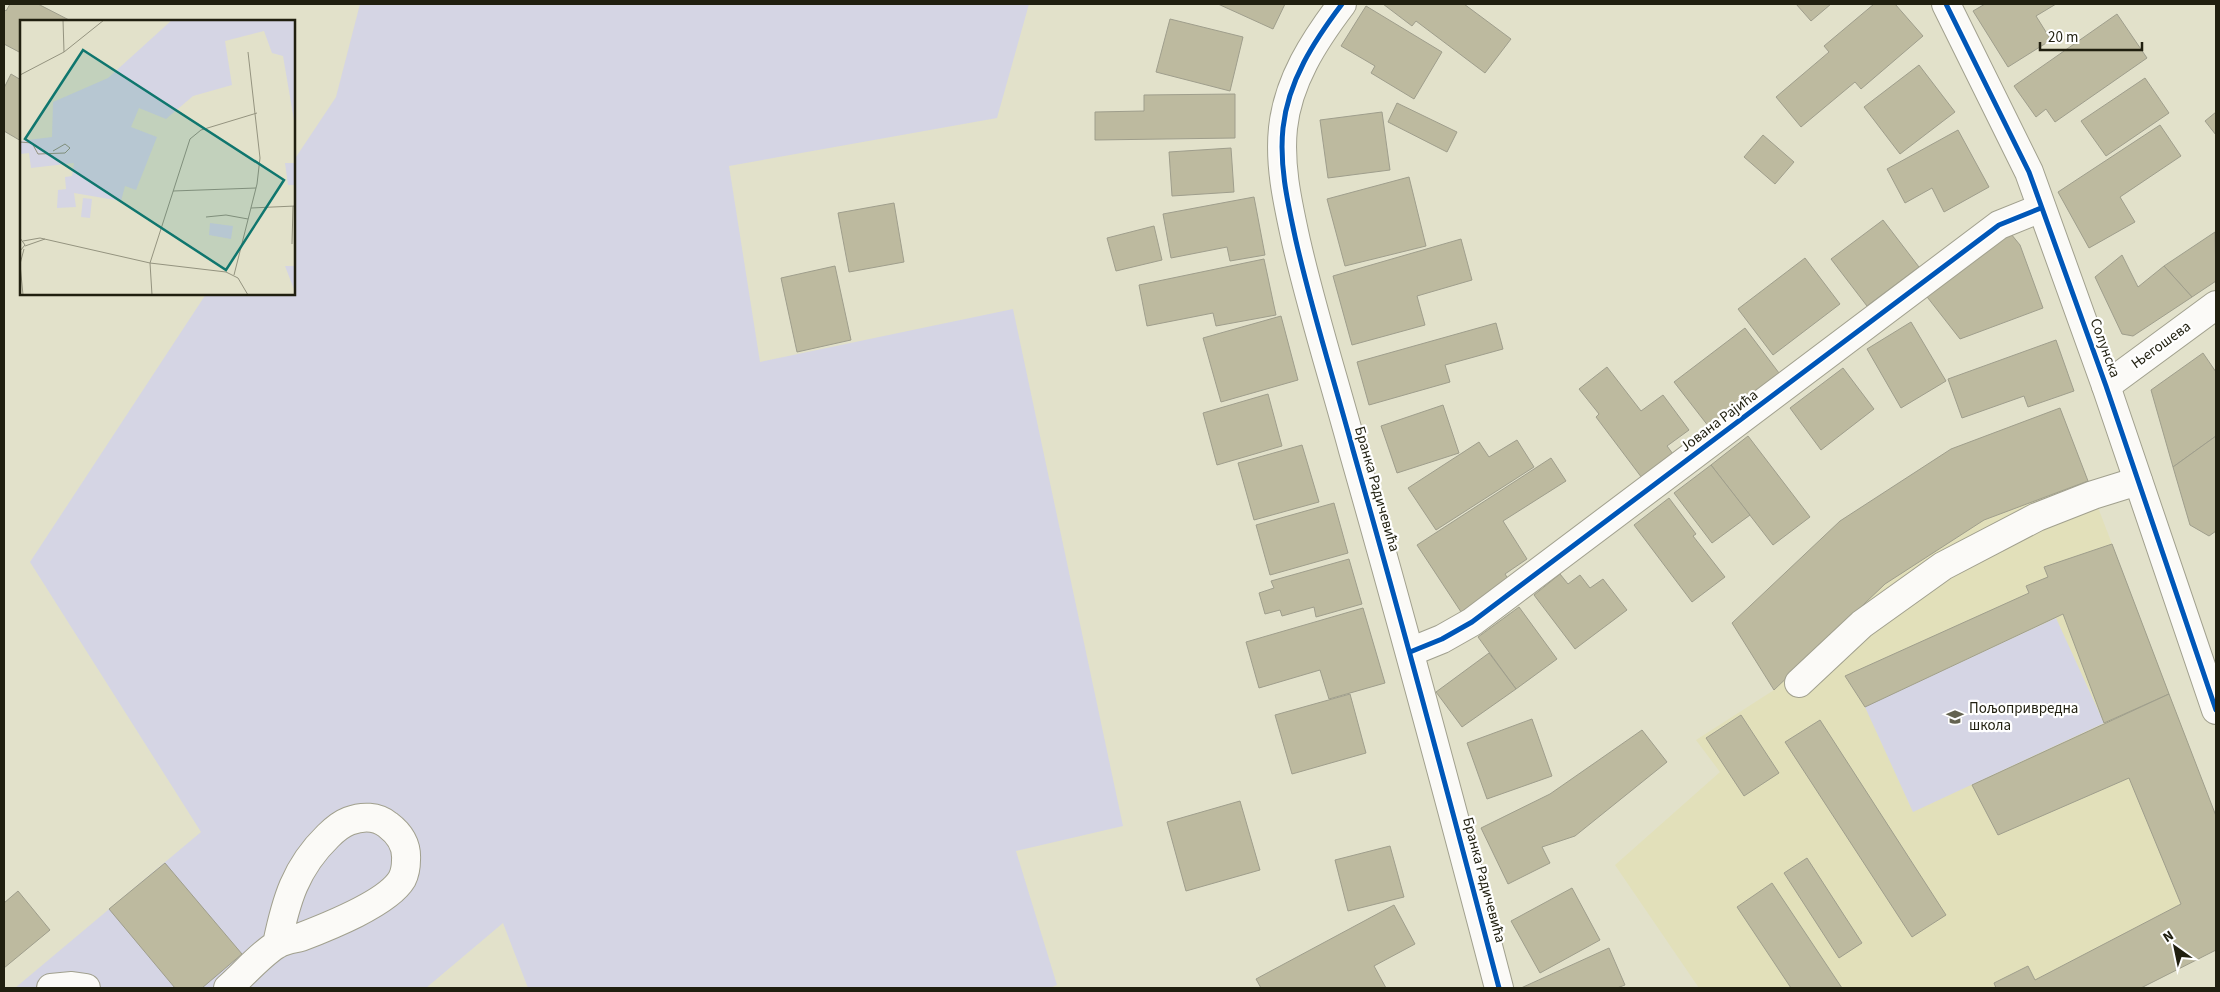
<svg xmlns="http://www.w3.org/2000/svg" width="2220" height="992" viewBox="0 0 2220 992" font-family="'Source Sans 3',sans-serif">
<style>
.built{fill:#e2e0ba}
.green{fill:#d5d5e4}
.building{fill:#bdba9f;stroke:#9f9e8c}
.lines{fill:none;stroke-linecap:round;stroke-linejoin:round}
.minor-casing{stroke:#a1a08e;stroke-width:30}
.minor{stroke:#fbfaf7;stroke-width:28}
.cycleway-casing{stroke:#fff;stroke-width:8}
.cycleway{stroke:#0057b8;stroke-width:5}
.labels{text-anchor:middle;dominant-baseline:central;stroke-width:4.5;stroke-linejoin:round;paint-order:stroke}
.street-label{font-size:15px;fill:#201f0f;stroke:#fff}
.poi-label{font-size:15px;fill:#201f0f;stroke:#fff;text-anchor:start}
.inset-road{fill:none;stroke:#94937f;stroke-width:1}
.view{fill:#0f766e;fill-opacity:0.15;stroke:#0f766e;stroke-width:2.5}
.inset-edge{fill:none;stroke:#201f0f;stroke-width:2.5}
</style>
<rect width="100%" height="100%" fill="#e2e1ca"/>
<polygon class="built" points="2060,408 2216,816 2216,950 2141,988 1699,988 1615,865 1720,772 1696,740 1774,690 1951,449"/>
<g class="green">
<polygon points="360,4 1029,4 997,118 729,166 760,362 1013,309 1123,826 1016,851 1057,985 1050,988 528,988 503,923 426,988 15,988 201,832 30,562 206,294 294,294 294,160 336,97"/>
<polygon points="2056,618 2104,723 1913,812 1865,707"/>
</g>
<g class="building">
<polygon points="10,4 38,4 71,21 21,21 21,53 4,44 4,9 6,11"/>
<polygon points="1218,4 1285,4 1273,29"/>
<polygon points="1383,4 1464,4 1511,39 1485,73 1416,21 1412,26"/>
<polygon points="1796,4 1831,4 1811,21"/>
<polygon points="1874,4 1895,4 1923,36 1861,89 1855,82 1801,127 1776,97 1829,52 1824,46"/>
<polygon points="1985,4 2056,4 2036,16 2051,40 2008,67 1973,11"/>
<polygon points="1366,6 1442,52 1414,99 1371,73 1375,66 1341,46"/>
<polygon points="2117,14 2147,58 2055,122 2046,109 2036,117 2014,86"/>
<polygon points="1170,19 1243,37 1230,91 1156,72"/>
<polygon points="1919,65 1955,112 1900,154 1864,107"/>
<polygon points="11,74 21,80 21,141 4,131 4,88"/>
<polygon points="2145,78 2169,113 2106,156 2081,121"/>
<polygon points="1235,94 1235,138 1095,140 1095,112 1144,111 1144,95"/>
<polygon points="1397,103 1457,132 1447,152 1388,122"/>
<polygon points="1382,112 1390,170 1328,178 1320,120"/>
<polygon points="2216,112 2216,135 2205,121"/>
<polygon points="2160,125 2181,156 2120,197 2135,222 2089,248 2058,192"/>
<polygon points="1958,130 1989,187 1944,212 1932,188 1905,203 1887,169"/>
<polygon points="1763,135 1794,162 1775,184 1744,157"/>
<polygon points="1231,148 1234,192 1172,196 1169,152"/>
<polygon points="1409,177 1426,246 1345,266 1327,199"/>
<polygon points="1254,197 1265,255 1230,261 1227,247 1171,258 1163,214"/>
<polygon points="894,203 904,262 849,272 838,213"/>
<polygon points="1883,220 1919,267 1867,306 1831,259"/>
<polygon points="1154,226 1162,260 1116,271 1107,238"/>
<polygon points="2215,232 2216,281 2192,297 2164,266"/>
<polygon points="2011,234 2020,245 2043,308 1960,339 1924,293 1999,236"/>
<polygon points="1461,239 1472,280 1417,296 1425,325 1352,345 1333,276"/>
<polygon points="2122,255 2138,287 2164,266 2192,297 2133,336 2122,334 2095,277"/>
<polygon points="1805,258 1840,304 1773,355 1738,309"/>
<polygon points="1264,259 1276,315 1216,326 1213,313 1147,326 1139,285"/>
<polygon points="835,266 851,340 797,352 781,278"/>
<polygon points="1281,316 1298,380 1221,402 1203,338"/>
<polygon points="1911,322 1946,381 1901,408 1867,349"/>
<polygon points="1496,323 1503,349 1445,365 1450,382 1369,405 1357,362"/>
<polygon points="1745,328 1779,373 1709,427 1674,382"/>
<polygon points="2056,340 2074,391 2028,407 2024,396 1962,418 1948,379"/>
<polygon points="2203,353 2216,372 2216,436 2173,467 2151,390"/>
<polygon points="1607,367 1641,411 1663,395 1689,430 1667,446 1673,454 1642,478 1596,417 1599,414 1579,389"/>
<polygon points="1843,368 1874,409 1821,450 1790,408"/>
<polygon points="1268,394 1282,446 1217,465 1203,413"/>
<polygon points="1443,405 1459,453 1397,473 1381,426"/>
<polygon points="2060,408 2088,481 1984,520 1885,584 1774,690 1732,623 1840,521 1951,449"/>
<polygon points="1748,436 1810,517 1773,545 1711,465"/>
<polygon points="2216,436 2216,531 2209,536 2190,525 2173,467"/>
<polygon points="1517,440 1534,467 1436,530 1408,488 1479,442 1489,457"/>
<polygon points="1302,445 1319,502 1254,520 1238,463"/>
<polygon points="1551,458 1566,481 1503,521 1527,559 1505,574 1513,587 1465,618 1417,545"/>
<polygon points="1711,465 1750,515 1712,543 1674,493"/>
<polygon points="1669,498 1696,534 1693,536 1725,577 1692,602 1634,525"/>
<polygon points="1334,503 1348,553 1270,575 1256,525"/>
<polygon points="2112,544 2169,694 2104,723 2063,614 1865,707 1845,676 2029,593 2026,586 2048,577 2044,567"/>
<polygon points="1349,559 1362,604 1316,617 1314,607 1282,616 1280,610 1265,614 1259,593 1274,588 1271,581"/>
<polygon points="1560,574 1568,584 1580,575 1590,588 1603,579 1627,610 1575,649 1534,595"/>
<polygon points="1519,607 1557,659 1516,689 1478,637"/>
<polygon points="1363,608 1385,683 1329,699 1320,670 1259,688 1246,642"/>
<polygon points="1489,653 1516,689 1462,727 1436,692"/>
<polygon points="1350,694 1366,753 1292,774 1275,715"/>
<polygon points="2169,694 2216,816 2216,950 2141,988 1996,988 1994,983 2028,966 2035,980 2181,904 2129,778 1998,835 1972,785"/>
<polygon points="1741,715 1779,773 1744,796 1706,738"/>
<polygon points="1532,719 1552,776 1487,799 1467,743"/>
<polygon points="1820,720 1946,915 1912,937 1785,742"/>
<polygon points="1642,730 1667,762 1575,836 1542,847 1550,863 1508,884 1481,828 1550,794"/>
<polygon points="1240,801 1260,870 1186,891 1167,822"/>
<polygon points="1390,846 1404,897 1348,911 1335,860"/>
<polygon points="1807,858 1862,943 1839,958 1784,873"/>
<polygon points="165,863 242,954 202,988 175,988 109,909"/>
<polygon points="1772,883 1842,988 1791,988 1737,907"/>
<polygon points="1572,888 1600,940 1540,973 1511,921"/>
<polygon points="18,891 50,930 4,968 4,903"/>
<polygon points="1394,905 1415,944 1374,966 1386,988 1261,988 1256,979"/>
<polygon points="1609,948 1625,985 1617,988 1521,988"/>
</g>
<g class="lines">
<g class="minor-casing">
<g id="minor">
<path d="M 1342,4 C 1314,41 1288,81 1283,128 C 1279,166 1288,204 1296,241 C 1312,311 1334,380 1353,450 C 1404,629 1452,808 1499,988"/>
<polyline points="1946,4 2029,172 2106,386 2216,710"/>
<polyline points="2106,386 2216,305"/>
<polyline points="1410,652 1442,639 1472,622 1999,225 2041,208"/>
<polyline points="1799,683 1862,624 1943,566 2037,517 2093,495 2138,481"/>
<polyline points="51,988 72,986 86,988"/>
<path d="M 228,988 C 243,975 260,955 276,945 C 283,940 293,939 301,937 C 327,927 388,903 402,879 C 405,873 406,867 406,860 C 407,846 400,834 388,825 C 377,816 362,816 349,821 C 341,824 334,830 328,836 C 295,868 286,901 277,944"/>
</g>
</g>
<use href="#minor" class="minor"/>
<g class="cycleway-casing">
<g id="cycleway">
<path d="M 1342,4 C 1314,41 1288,81 1283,128 C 1279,166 1288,204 1296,241 C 1312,311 1334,380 1353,450 C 1404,629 1452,808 1499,988"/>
<polyline points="1946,4 2029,172 2106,386 2216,710"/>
<polyline points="1410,652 1442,639 1472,622 1999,225 2041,208"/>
</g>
</g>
<use href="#cycleway" class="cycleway"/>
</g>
<defs>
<g id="school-bare" transform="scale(1.35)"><path d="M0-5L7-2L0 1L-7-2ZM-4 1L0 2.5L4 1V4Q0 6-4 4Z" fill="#646350" stroke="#fff" stroke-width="2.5" paint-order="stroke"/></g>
</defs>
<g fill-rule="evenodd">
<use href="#school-bare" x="1955" y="717"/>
</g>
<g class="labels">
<g class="street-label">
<text transform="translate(2161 345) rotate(-36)">Његошева</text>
<text transform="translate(2105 348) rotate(70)">Солунска</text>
<text transform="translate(1719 421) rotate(-37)">Јована Рајића</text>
<text transform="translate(1377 489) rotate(74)">Бранка Радичевића</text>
<text transform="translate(1484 880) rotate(75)">Бранка Радичевића</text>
</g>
<g class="poi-label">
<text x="1969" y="708">Пољопривредна<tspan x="1969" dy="17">школа</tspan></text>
</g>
</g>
<g transform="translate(20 20)">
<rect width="275" height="275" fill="#e2e1ca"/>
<path d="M 152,0 L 275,0 L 275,106 L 263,36 L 252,33 L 244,11 L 205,21 L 212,65 L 173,76 L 146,99 L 119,88 L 111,107 L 137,117 L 116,170 L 105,166 L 101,181 L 54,173 L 56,187 L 37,188 L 38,170 L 46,169 L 45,157 L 52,156 L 54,143 L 11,148 L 9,133 L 0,134 L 0,121 L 32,117 L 33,82 L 88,58 ZM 265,143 L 275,143 L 275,165 L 268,165 ZM 63,178 L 72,179 L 70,198 L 61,197 ZM 190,203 L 213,206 L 211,219 L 189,215 ZM 265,246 L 275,246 L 275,272 Z" fill="#d5d5e4"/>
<path class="inset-road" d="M 43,0 L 44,32M 0,55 L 44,32 L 84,0M 0,122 L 12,123 L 18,134 L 45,133 L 50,128 L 45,124 L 33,131M 153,171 L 236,168M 231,188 L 275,186M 186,197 L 206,195 L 228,199M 0,218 L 5,225 L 0,231M 3,221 L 20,218 L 130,243 L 206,252 L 218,258 L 228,275M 272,224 L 273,186M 5,226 L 25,219M 0,244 L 3,275M 0,244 L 4,229M 214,255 L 237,164 L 240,138 L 228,32M 132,275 L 130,243 L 170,119 L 181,110 L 237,93"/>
<path class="view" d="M 63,30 L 264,160 L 206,250 L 5,119 Z"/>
<rect width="275" height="275" class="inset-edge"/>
</g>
<rect width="2220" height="992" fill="none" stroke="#201f0f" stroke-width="10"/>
<g transform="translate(2175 947) rotate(327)" stroke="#ffffff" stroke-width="4" paint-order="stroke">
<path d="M0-4L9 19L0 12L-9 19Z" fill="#201f0f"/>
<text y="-8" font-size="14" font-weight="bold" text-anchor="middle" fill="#201f0f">N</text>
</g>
<path d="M2040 42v8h102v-8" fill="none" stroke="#201f0f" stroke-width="2.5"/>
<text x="2048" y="42" font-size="15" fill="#201f0f" stroke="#ffffff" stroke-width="4" paint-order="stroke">20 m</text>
</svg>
